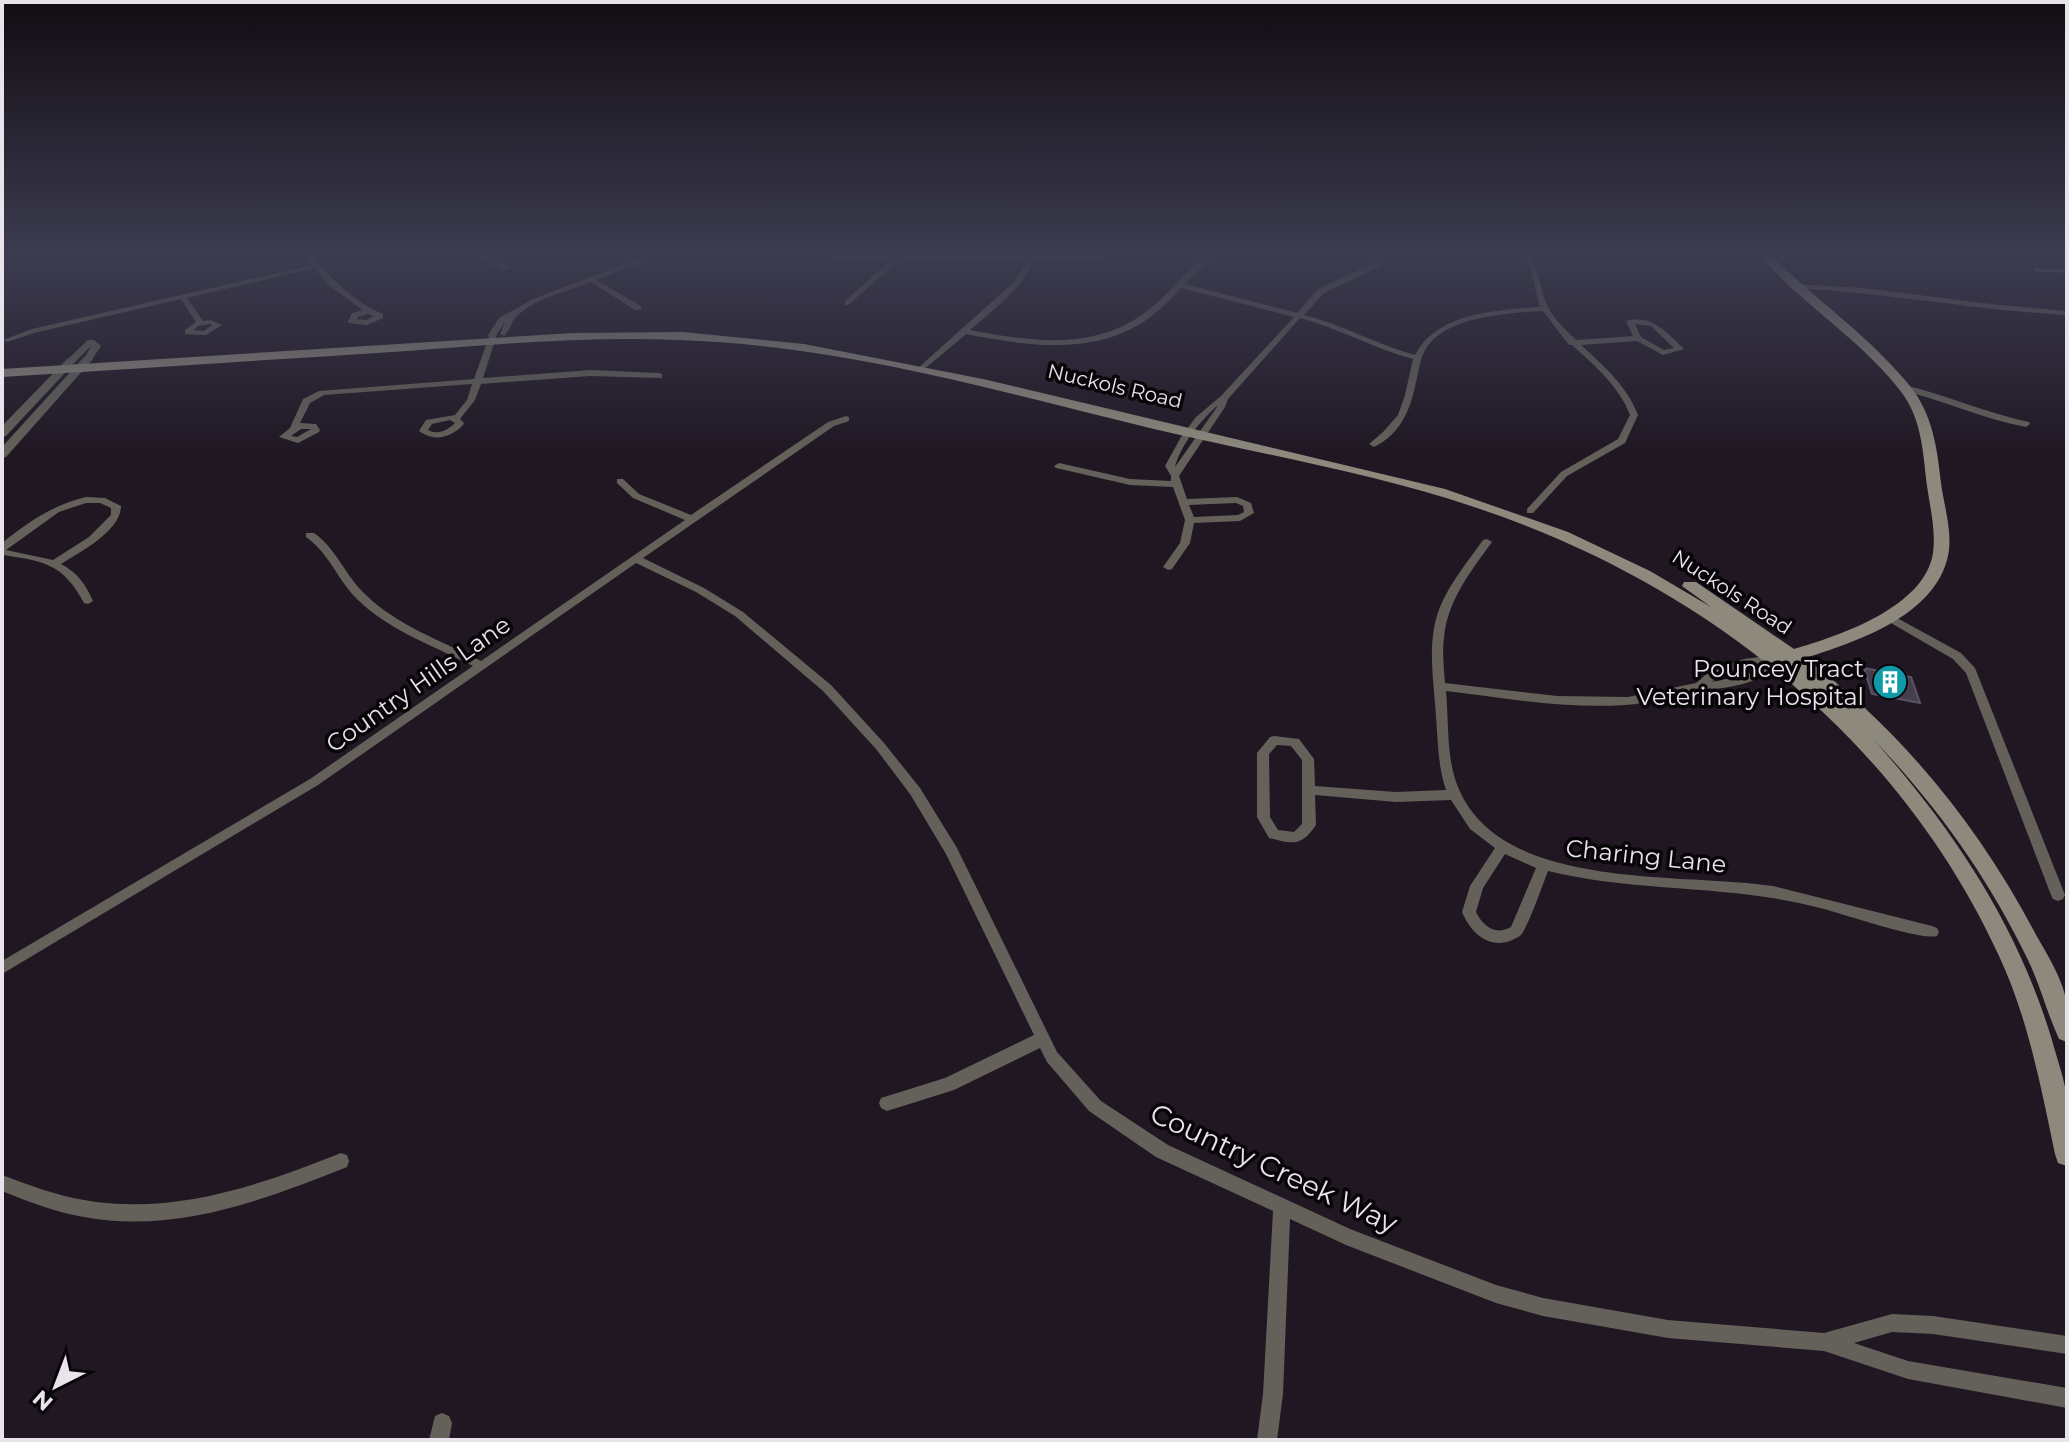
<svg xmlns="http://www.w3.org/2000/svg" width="2069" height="1442" viewBox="0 0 2069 1442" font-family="Montserrat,sans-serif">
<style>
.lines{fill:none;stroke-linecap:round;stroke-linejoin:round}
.stream{stroke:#637b82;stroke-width:3}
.building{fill:#453f4d;stroke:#5a5362;stroke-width:2}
.minor{fill:#636159;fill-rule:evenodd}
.tertiary{fill:#636159;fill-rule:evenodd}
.secondary{fill:#8d897d;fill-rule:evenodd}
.labels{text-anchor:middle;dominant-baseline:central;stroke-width:7;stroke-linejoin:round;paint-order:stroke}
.far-street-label{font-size:20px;fill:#e9e3eb;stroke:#080509}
.poi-label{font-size:24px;fill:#e9e3eb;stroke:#080509;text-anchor:end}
.street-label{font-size:24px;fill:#e9e3eb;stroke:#080509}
.near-street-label{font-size:28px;fill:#e9e3eb;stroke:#080509}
</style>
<rect width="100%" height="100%" fill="#201723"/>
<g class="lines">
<polyline class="stream" points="2035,270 2067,271"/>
</g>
<polygon class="building" points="1864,668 1911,677 1920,703 1872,694"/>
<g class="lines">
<g class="minor">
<path d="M 302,252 L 309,252 C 330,277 352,301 383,314 L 383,318 L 367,325 L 349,323 L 348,321 L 352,313 L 363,310 L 328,285 L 315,268 L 187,298 L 203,321 L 211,320 L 222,325 L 206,335 L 185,334 L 185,330 L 196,322 L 181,299 L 34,333 L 7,342 L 3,340 L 32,329 L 312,265 ZM 368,314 L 374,316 L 366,320 L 357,319 L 358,317 ZM 210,324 L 212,325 L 204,331 L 194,330 L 198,326 Z"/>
<polygon points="468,252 478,252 511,268 504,270"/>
<path d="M 656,252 L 666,252 L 596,280 L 641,306 L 641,310 L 635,310 L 591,282 C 568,291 536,298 518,315 C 511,321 510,331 504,336 L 500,334 L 505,322 L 497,334 L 483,378 L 590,370 L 659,373 L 662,374 L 662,378 L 590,376 L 481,384 L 475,400 L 460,419 L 464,423 L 463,425 C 451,438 433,442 419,431 L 426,420 L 455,415 L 467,400 L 472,384 L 324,395 L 310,403 L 300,423 L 316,424 L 320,430 L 319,432 L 298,443 L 279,437 L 290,428 L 303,399 L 319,391 L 474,379 L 489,337 L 488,335 L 499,318 L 533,299 ZM 450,420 L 455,423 C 447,431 438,435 428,430 L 432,424 ZM 301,429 L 311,429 L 297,437 L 291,436 Z"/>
<path d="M 1025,252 L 1033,252 L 1032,255 L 1106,255 L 1110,257 L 1106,259 L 1032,259 C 1030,283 988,314 970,330 C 1033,342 1099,352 1152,307 C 1172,291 1189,266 1210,253 L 1214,255 L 1213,257 L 1185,284 L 1297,313 L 1318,289 L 1373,263 L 1384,252 L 1391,252 L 1379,267 L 1324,293 L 1304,315 C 1342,324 1377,345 1415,355 C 1437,312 1498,310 1540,307 L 1530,268 L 1522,252 L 1529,252 C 1539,268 1539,284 1545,300 C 1551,317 1564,328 1576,340 L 1633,336 L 1626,321 C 1650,313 1668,333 1684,349 L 1663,355 L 1637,341 L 1581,345 C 1604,366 1627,386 1638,415 L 1625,443 L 1567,476 L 1533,513 L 1527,513 L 1527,509 L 1561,472 L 1618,439 L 1630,415 C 1619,386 1595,366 1572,345 L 1569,345 L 1543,311 C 1509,313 1448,316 1427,347 C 1420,357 1419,370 1416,382 C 1411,409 1400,435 1374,447 L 1369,444 L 1383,432 L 1398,415 L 1405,395 L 1413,359 C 1374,349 1339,328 1300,318 L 1228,399 L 1225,407 L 1179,476 L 1187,499 L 1237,497 L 1251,503 L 1254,513 L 1240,521 L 1194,523 L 1190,543 L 1172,569 L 1168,570 L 1163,567 L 1180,543 L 1185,520 L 1173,487 L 1130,485 L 1056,468 L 1054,466 L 1059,463 L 1130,479 L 1171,481 L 1171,476 L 1165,466 L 1181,437 L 1196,417 L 1221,396 L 1294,317 L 1181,288 C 1169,301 1155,315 1140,324 C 1087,356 1023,345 966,334 L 921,372 L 917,370 L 918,368 L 1014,282 L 1024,266 L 1025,259 L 901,259 L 848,305 L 845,305 L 845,301 L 892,259 L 832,259 L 828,257 L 832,255 L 1025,255 ZM 1635,324 L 1651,326 L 1674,348 L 1664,350 L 1641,337 ZM 1217,406 L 1217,407 L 1175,467 C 1181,445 1199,422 1217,406 ZM 1236,503 L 1243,506 L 1244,512 L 1238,515 L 1194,517 L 1189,505 Z"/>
<path d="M 1792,284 L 1863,288 L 1999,305 L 2067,311 L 2067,315 C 1976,310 1886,293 1795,288 L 1791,286 Z"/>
<polygon points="88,340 94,340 101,346 91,361 84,359 91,346 75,362 69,362 69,358"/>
<path d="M 1904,385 C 1947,395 1986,413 2029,422 L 2030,424 L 2026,427 C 1983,419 1943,400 1901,390 L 1900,388 Z"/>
<path d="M 846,416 L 849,417 L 849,421 L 834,426 L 643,558 L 704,588 L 743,612 L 831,685 L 884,743 L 920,788 L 957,848 L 1057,1052 L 1101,1101 L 1168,1145 L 1350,1229 L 1496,1285 L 1543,1298 L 1668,1320 L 1824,1333 L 1892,1314 L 1933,1316 L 2067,1336 L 2067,1354 L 1933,1334 L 1892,1332 L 1854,1343 L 1908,1361 L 2067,1388 L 2067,1408 L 1908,1379 L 1824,1351 L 1668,1338 L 1543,1316 L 1496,1303 L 1346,1245 L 1290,1219 L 1283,1394 L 1277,1440 L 1257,1440 L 1263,1394 L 1273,1211 L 1156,1157 L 1089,1111 L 1047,1062 L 1040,1048 L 954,1090 L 887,1111 L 881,1108 L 879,1103 L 881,1098 L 945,1078 L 1034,1035 L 946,854 L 910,794 L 876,749 L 823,691 L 735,616 L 696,592 L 636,563 L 318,785 L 2,974 L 2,961 L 310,779 L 473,666 C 434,646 390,631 358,600 C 338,581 330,554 306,537 L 306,533 L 314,533 C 337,549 345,576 366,595 C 398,626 442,641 481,661 L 685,520 L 633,498 L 617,483 L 617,479 L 623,479 L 639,494 L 691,515 L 828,422 Z"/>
<path d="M 86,497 L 105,498 L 121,506 C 121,531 80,552 61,564 C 77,572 86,585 93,601 L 88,604 L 84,603 C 63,564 45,561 2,555 L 2,543 C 28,522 53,505 86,497 ZM 86,503 L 100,503 L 111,508 L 111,515 L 89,537 L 53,560 L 6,550 L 59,512 Z"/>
<path d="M 1487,539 L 1492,542 C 1471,571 1447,601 1444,638 C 1442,653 1444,668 1445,683 L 1557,696 L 1628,697 L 1696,683 L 1710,671 L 1744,659 L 1776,655 L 1782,659 C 1760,688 1725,687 1692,692 C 1669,695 1648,704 1625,705 C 1565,709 1505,698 1446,691 C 1449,722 1446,758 1458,787 C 1500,892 1681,872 1773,886 L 1932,926 L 1937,928 L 1939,932 L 1937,936 C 1921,941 1841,913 1820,908 C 1730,884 1638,893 1548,871 C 1543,884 1528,927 1521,935 C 1519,937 1512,940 1510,941 C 1487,949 1470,931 1462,912 L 1470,886 L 1495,848 L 1470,829 L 1451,800 L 1396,802 L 1315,795 L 1316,825 C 1301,847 1293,844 1269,838 L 1257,817 L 1257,753 L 1270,737 L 1274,736 L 1299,739 L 1314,759 L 1315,786 L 1396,792 L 1446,790 C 1438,767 1438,742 1436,717 C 1434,681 1426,642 1440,607 C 1450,583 1468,561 1483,540 ZM 1766,663 L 1747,675 L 1711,682 L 1737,668 ZM 1277,745 L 1291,746 L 1302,760 L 1302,824 L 1294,832 L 1278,830 L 1270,817 L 1269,754 ZM 1505,854 L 1536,868 L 1511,927 C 1495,936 1483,926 1476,912 L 1483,888 Z"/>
<polygon points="1888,613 1961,653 1975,668 2065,895 2063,899 2058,901 2053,899 2051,895 1966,673 1953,659 1884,619 1883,617"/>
<path d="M 341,1153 L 347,1155 L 349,1161 L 347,1167 C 265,1200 174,1234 84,1217 C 55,1212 29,1202 2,1191 L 2,1175 C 29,1185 55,1195 84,1200 C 172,1216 261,1185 341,1153 Z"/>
<polygon points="442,1413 449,1416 452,1423 449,1440 429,1440 435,1416"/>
</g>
<g class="tertiary">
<polygon points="84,357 93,359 6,457 2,458 2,447"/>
<polygon points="68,358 77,360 6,436 2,437 2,426"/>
</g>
<path class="secondary" d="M 1757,252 L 1768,252 C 1814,299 1869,335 1910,386 C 1933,415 1937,448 1941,483 C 1944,506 1953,533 1948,556 C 1935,616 1856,642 1805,658 C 1901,730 1979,826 2035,933 C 2047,954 2064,981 2067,1005 C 2068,1017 2067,1030 2067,1042 L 2059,1039 C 2047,1013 2040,985 2028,960 C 1988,877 1937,806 1874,740 C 1954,830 2017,924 2052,1040 C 2057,1059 2065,1080 2067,1099 C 2069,1121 2067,1144 2067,1166 L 2058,1163 L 2055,1154 C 2041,1087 2028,1018 1999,956 C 1898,736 1700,581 1471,506 C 1368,472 1260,454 1154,429 C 998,391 841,345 679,340 C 578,336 477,346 377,353 C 252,361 127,369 2,377 L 2,369 L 573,333 L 683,332 L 804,344 L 983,379 L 1445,489 L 1568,532 L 1650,571 L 1711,607 L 1682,586 L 1684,582 L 1696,582 L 1794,649 C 1839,636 1925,607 1933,553 C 1936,531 1930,507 1927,486 C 1923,453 1922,420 1902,393 C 1861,338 1800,304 1757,252 Z"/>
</g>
<linearGradient id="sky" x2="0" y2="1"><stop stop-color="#120d13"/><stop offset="0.56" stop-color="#3c3c50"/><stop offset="1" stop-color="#3c3c50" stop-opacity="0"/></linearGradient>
<rect width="2069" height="454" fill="url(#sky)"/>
<defs>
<g id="building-disc" transform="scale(1.8)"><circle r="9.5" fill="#0f9aa8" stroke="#080509"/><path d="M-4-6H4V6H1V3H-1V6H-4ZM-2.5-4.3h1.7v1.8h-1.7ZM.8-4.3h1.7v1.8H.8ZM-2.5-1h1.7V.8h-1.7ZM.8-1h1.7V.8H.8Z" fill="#fff"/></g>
</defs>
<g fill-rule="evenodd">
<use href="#building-disc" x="1890" y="682"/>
</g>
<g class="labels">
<g class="far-street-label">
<text transform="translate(1115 386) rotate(13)">Nuckols Road</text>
<text transform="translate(1732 592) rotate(33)">Nuckols Road</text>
</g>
<g class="poi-label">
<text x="1864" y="668">Pouncey Tract<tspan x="1864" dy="28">Veterinary Hospital</tspan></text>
</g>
<g class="street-label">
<text transform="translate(418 684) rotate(-35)">Country Hills Lane</text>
<text transform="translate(1646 856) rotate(6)">Charing Lane</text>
</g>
<g class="near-street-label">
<text transform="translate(1274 1168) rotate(25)">Country Creek Way</text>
</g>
</g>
<rect width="2069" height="1442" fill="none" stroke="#e9e3eb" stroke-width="8"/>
<g transform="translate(56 1386) rotate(222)" stroke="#080509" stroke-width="6" paint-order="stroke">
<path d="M0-6L14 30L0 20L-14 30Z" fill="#e9e3eb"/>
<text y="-12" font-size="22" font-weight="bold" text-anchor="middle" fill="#e9e3eb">N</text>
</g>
</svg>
